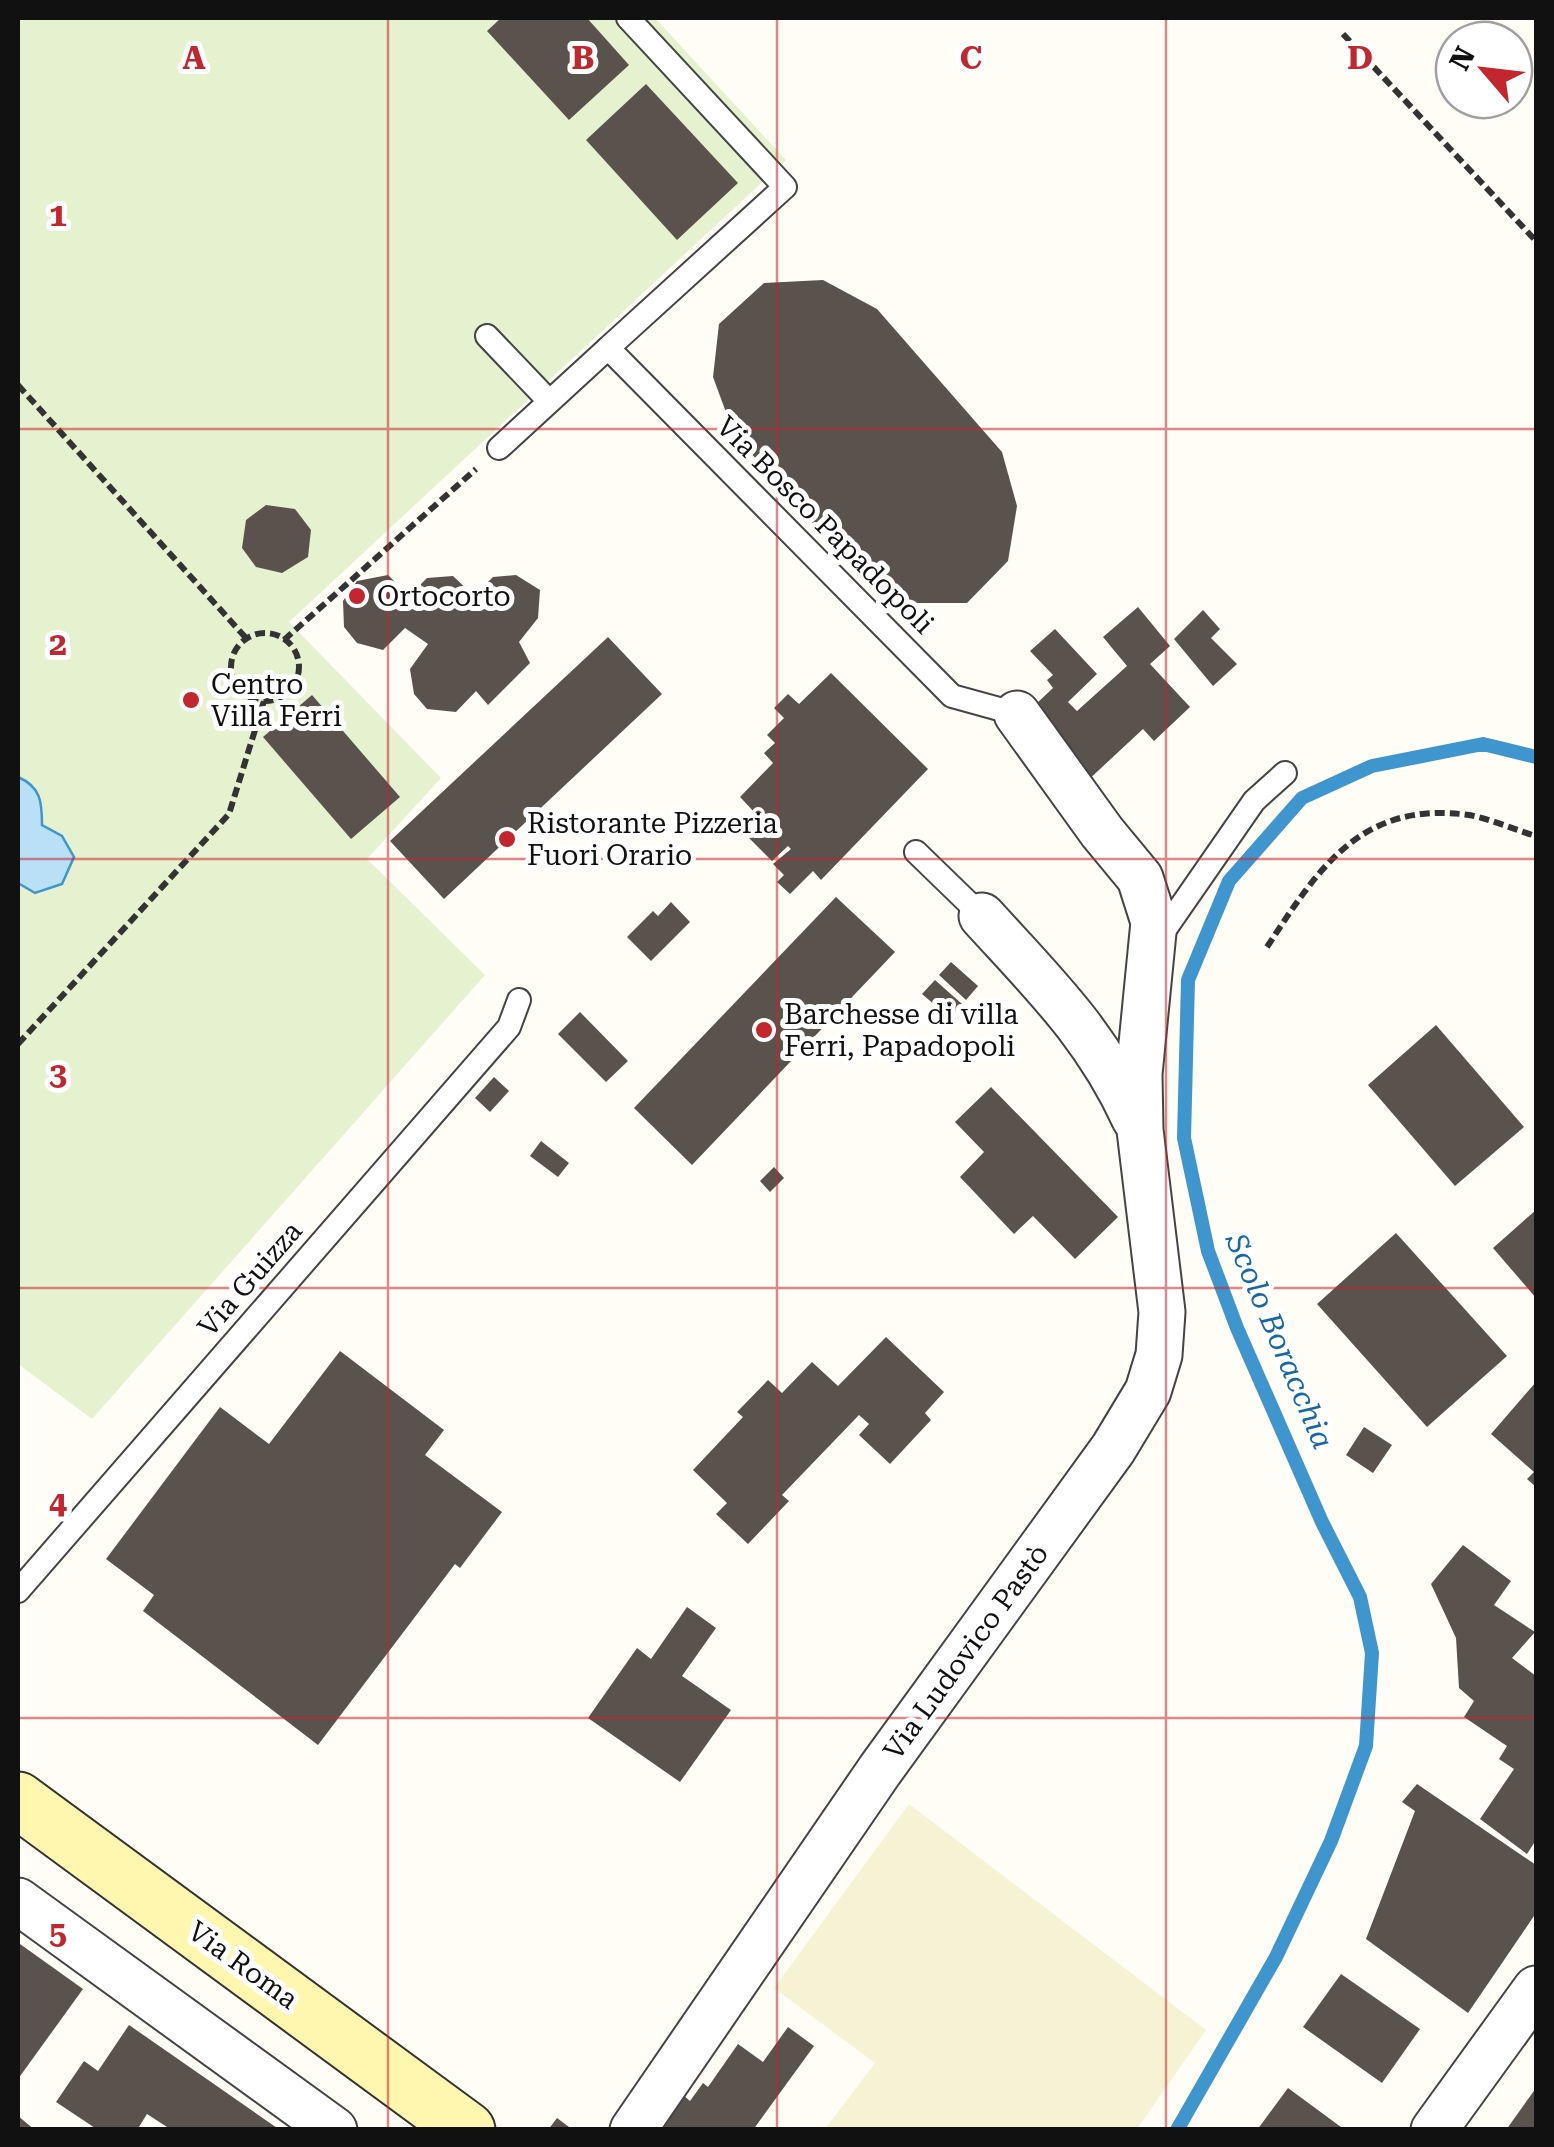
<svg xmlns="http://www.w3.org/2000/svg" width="1554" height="2147" viewBox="0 0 1554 2147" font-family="'Roboto Serif',serif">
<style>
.farmland{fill:#f6f3d4}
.pitch{fill:#e6f2cf}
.water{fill:#b9e0f7;stroke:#3f96cf;stroke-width:2.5}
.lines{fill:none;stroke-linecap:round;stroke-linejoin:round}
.stream{stroke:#3f96cf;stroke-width:14}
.building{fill:#5a524d}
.service-casing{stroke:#444;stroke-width:26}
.minor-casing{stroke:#444;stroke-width:49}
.secondary-casing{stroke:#333;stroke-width:59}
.path{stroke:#333;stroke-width:6;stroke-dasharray:10 5;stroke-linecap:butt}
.service{stroke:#fff;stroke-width:22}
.minor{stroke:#fff;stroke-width:45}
.secondary{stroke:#fff6b0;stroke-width:55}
.grid{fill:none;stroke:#c4262e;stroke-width:2.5;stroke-opacity:0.55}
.poi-dot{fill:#c4262e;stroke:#fff;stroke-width:4}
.labels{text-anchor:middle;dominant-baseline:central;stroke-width:10;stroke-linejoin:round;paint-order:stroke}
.street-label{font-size:28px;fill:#111;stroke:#fff}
.poi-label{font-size:28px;fill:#111;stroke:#fff;text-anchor:start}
.water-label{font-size:30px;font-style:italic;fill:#1768a6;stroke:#fff}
.grid-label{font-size:32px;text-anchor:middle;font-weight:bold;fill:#c4262e;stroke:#fff;stroke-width:10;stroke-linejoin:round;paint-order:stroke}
</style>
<rect width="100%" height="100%" fill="#fffdf5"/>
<polygon class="farmland" points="909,1804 1206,2030 1137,2129 825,2129 875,2063 774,1988"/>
<polygon class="pitch" points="18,18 655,18 786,160 289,622 441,778 367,859 485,975 92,1419 18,1364"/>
<path class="water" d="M 18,777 C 41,787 42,802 42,825 L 62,836 L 74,857 L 62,884 L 35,893 L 18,883 Z"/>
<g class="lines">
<polyline class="stream" points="1177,2130 1276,1957 1331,1841 1366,1746 1372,1653 1360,1597 1322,1522 1237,1328 1208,1251 1184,1138 1188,980 1229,881 1302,798 1372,766 1483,744 1536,757"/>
</g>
<g class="building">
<polygon points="501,18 587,18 629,65 569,120 487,31"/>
<polygon points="646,84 738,183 677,240 586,140"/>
<polygon points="823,280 877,309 1002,452 1017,506 1008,561 967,603 909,603 859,576 734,434 713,377 719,324 764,283"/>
<polygon points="266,505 295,509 311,530 308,557 282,573 256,567 242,548 246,520"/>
<polygon points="388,575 409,596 427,578 453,576 474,596 493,577 516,575 540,590 538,618 519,642 530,663 488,705 476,691 456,712 427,709 414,694 410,669 428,644 405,628 383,650 357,643 344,627 343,601 357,581"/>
<polygon points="1138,607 1170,646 1150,664 1190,707 1154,741 1143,729 1085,783 1035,705 1053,688 1047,680 1053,675 1030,651 1055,629 1097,674 1068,702 1077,711 1127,666 1103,637"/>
<polygon points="1203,610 1220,629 1211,638 1237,664 1213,686 1174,639"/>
<polygon points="608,637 662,694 444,899 390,841"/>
<polygon points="831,673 928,769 821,880 813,871 790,894 777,882 784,875 773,864 791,849 788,846 772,861 741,830 756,814 740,797 773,763 764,753 775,743 767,735 784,718 774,708 788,694 799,704"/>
<polygon points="312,695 400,797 351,839 263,737"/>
<polygon points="836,897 895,952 692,1165 634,1108"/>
<polygon points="671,902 690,922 651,961 627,937 653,911 658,916"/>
<polygon points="951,962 978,986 966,1000 939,975"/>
<polygon points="935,980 962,1004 950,1018 922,994"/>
<polygon points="580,1012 628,1061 606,1082 558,1034"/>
<polygon points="1436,1025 1524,1127 1455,1186 1368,1085"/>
<polygon points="494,1077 509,1091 490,1112 475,1098"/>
<polygon points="991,1087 1118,1217 1075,1259 1033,1216 1014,1234 960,1177 984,1152 955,1122"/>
<polygon points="541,1141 569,1163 558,1177 530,1156"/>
<polygon points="774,1167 784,1178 770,1192 760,1181"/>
<polygon points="1536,1210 1536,1298 1493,1248"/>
<polygon points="1396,1233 1507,1356 1427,1427 1317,1304"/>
<polygon points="886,1337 944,1392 925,1413 931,1420 890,1464 859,1435 869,1424 859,1415 782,1495 789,1501 748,1544 716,1514 727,1503 693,1470 743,1417 737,1412 768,1380 782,1393 812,1362 838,1386"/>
<polygon points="340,1351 444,1430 425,1455 502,1512 460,1568 455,1564 318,1745 143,1611 154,1595 106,1559 220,1407 269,1444"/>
<polygon points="1536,1382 1536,1487 1527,1479 1534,1472 1491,1434"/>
<polygon points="1364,1427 1392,1445 1373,1473 1346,1455"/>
<polygon points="1463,1545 1511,1581 1494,1605 1535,1632 1512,1658 1536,1676 1536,1840 1527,1854 1480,1819 1514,1769 1499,1759 1507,1746 1464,1717 1474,1701 1459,1688 1456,1638 1431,1584"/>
<polygon points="687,1607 716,1628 682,1676 731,1710 680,1782 588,1718 637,1648 651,1659"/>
<polygon points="1417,1784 1536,1865 1536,1913 1468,2013 1366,1939 1415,1811 1402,1802"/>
<polygon points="20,1944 83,1989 18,2079 18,1947"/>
<polygon points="1341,1974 1420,2029 1382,2083 1303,2027"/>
<polygon points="129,2025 280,2130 165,2130 167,2127 147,2114 137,2130 98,2130 56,2102 84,2061 98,2071"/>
<polygon points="788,2027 814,2046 753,2130 658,2130 683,2095 690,2101 703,2083 708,2087 738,2044 763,2062"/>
<polygon points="1288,2088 1345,2130 1257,2130"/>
<polygon points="1536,2088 1536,2130 1506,2130"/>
<polygon points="18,2116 35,2130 18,2130"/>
<polygon points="557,2118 573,2130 548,2130"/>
</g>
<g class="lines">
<g class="service-casing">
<g id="service">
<polyline points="628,18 785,187 608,348 952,696 1017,714"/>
<polyline points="487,336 549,401"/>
<polyline points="499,448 608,348"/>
<polyline points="916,852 982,916"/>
<polyline points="1159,938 1254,801 1285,773"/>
<polyline points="18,1591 509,1027 519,1000"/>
</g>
</g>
<g class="minor-casing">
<g id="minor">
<path d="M 982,916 C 1044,984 1096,1034 1135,1119"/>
<polyline points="18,1901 334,2130"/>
<polyline points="633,2130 880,1770 1113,1449 1148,1391 1159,1355 1162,1312 1140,1130 1139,1074 1154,922 1140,878 1102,832 1017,714"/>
<polyline points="1434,2130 1536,1989"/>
</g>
</g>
<g class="secondary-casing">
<polyline id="secondary" points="18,1800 467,2130"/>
</g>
<g class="path">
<polyline points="1343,34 1536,241"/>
<polyline points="18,385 246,638"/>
<circle cx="265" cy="667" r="34"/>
<polyline points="284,640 476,469"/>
<path d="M 1267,947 C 1318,869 1361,800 1469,815 C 1491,819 1515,830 1536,836"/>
<polyline points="18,1044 229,814 264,701"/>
</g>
<use href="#service" class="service"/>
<use href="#minor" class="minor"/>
<use href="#secondary" class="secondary"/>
</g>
<path class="grid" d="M 388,18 L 388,2130M 777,18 L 777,2130M 1166,18 L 1166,2130M 18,429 L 1536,429M 18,859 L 1536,859M 18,1288 L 1536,1288M 18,1718 L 1536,1718"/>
<g class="poi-dot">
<circle cx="357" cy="596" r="10"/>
<circle cx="191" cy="700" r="10"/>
<circle cx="507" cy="839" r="10"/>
<circle cx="764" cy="1030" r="10"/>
</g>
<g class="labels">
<g class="street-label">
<text transform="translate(825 525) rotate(45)">Via Bosco Papadopoli</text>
<text transform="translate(250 1279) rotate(-49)">Via Guizza</text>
<text transform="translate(966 1652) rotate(-54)">Via Ludovico Pastò</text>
<text transform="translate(243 1965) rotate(36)">Via Roma</text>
</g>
<g class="poi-label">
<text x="377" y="596">Ortocorto</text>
<text x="211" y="684">Centro<tspan x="211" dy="32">Villa Ferri</tspan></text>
<text x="527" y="823">Ristorante Pizzeria<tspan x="527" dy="32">Fuori Orario</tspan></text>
<text x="784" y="1014">Barchesse di villa<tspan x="784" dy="32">Ferri, Papadopoli</tspan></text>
</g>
<g class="water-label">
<text transform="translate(1280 1341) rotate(67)">Scolo Boracchia</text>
</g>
</g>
<g class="grid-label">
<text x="194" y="69">A</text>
<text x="583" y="69">B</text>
<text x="971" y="69">C</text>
<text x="1360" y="69">D</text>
<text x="58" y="226">1</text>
<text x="58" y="655">2</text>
<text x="58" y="1085">3</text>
<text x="58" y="1514">4</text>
<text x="58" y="1944">5</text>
</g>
<rect width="1554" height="2147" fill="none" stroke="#111111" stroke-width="40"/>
<g transform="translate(1484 70) rotate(298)"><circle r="48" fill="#ffffff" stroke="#a0a0a0" stroke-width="2.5"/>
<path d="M0-8L18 38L0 25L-18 38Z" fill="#c4262e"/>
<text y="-15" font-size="28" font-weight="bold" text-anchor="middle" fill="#111111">N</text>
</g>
</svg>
